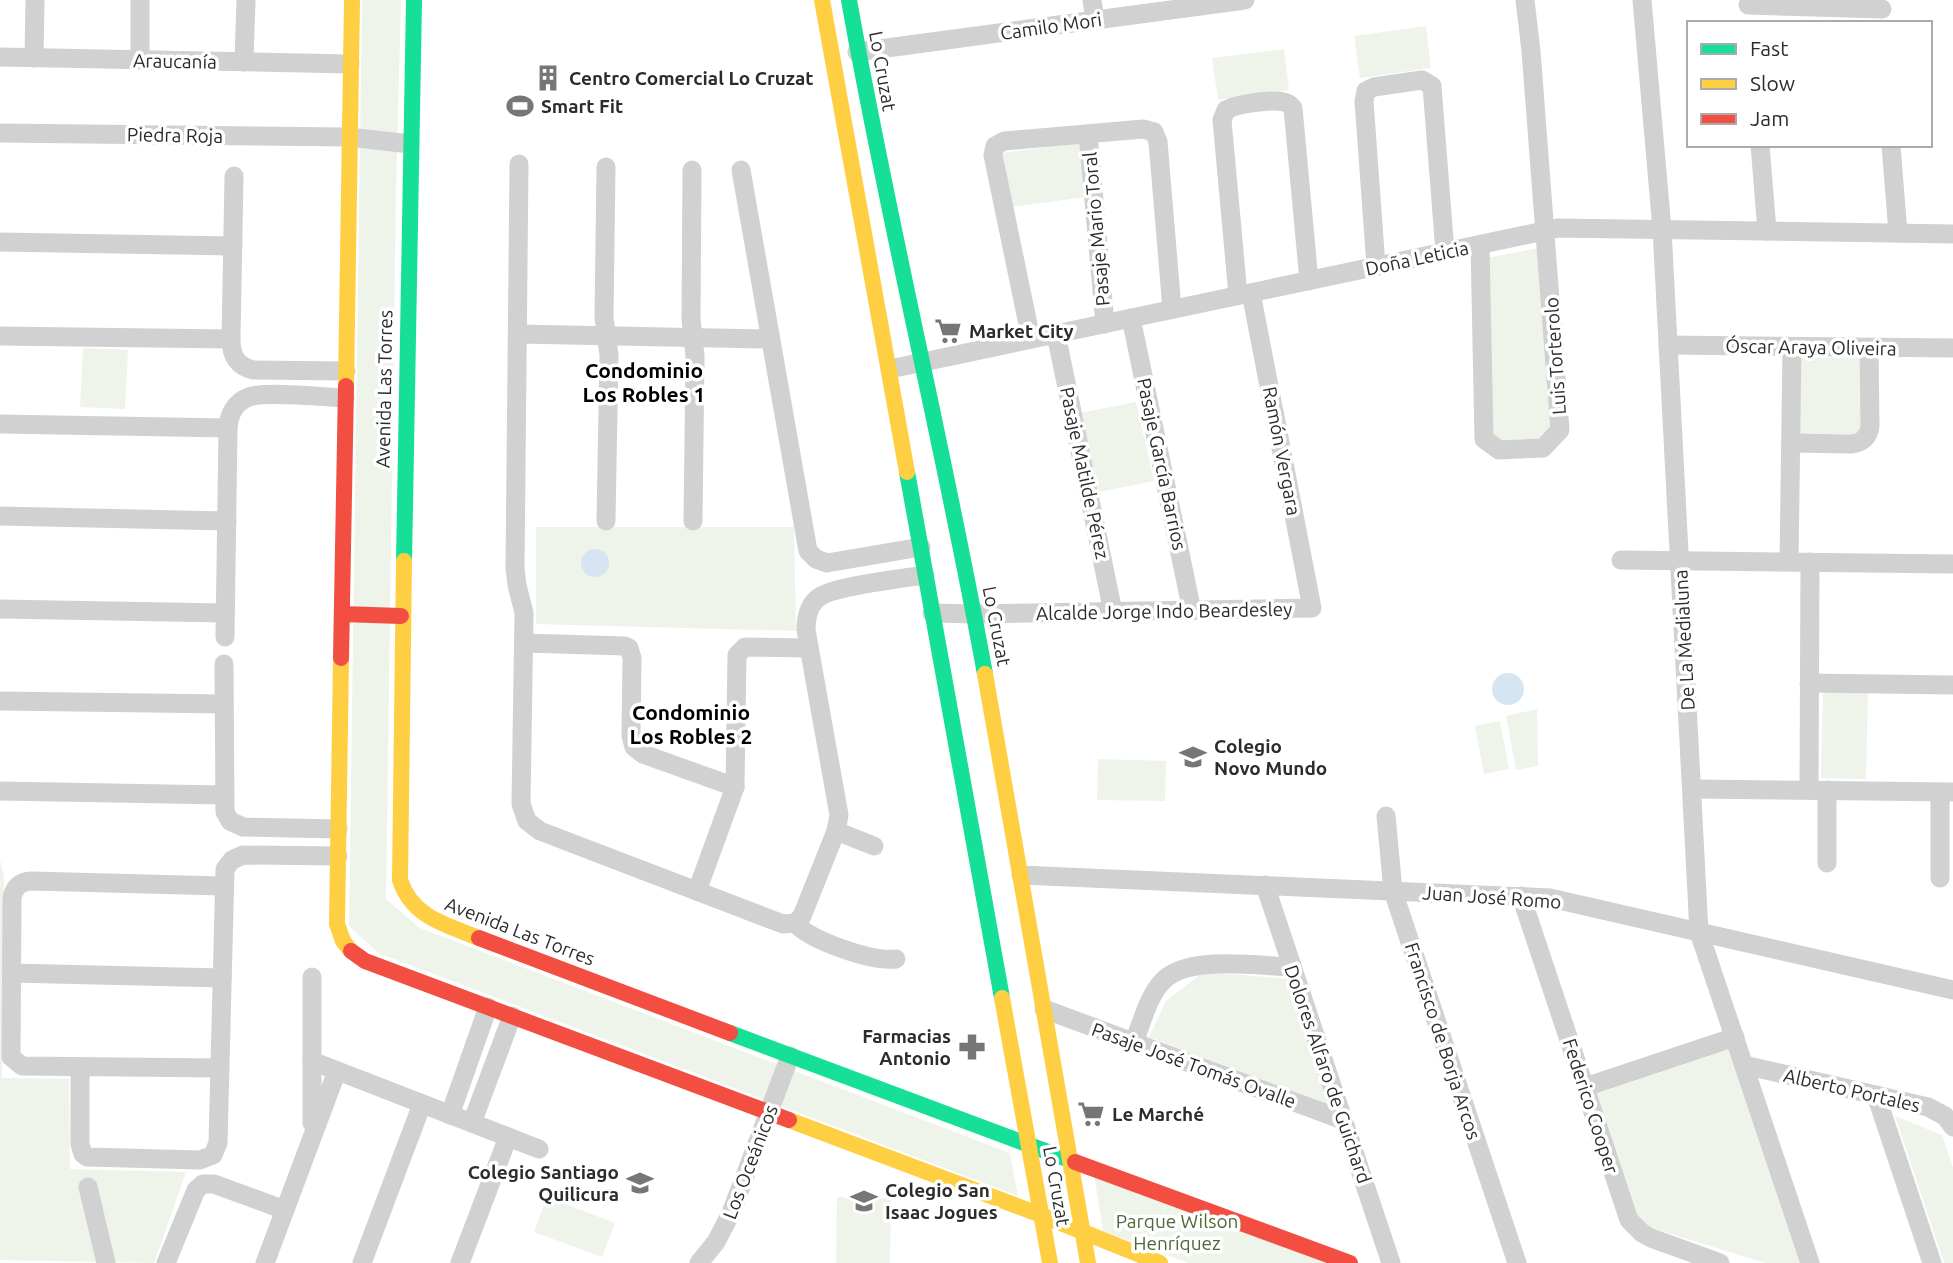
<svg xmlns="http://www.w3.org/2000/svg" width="1953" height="1263" viewBox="0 0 1953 1263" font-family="Ubuntu,sans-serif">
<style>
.green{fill:#eff4ea}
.water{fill:#d5e6f2}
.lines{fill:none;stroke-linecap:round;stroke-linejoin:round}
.street{stroke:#d1d1d1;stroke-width:19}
.fast{stroke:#16e098;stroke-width:16}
.slow{stroke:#ffcf43;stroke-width:16}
.jam{stroke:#f24e42;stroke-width:16}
.labels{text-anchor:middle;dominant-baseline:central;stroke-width:7;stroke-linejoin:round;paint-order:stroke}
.street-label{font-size:19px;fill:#2c2c2c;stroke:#fff}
.poi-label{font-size:19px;font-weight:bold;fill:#2c2c2c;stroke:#fff;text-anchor:start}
.park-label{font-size:19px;fill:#4e6938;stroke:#fff}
.neighbourhood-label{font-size:21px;font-weight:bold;fill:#000;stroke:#fff}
</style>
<rect width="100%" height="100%" fill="#fff"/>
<g class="green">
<polygon points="362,0 401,0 396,190 386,899 420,928 1010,1153 1018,1196 378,953 349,926"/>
<polygon points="1426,26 1431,68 1360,78 1354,36"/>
<polygon points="1284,49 1289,90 1218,100 1212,58"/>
<polygon points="1080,143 1086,197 1010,207 1003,153"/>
<polygon points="1544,247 1555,426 1540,441 1502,446 1490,436 1487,258"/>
<polygon points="83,348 128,350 125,409 80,407"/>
<polygon points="1864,357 1862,430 1852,434 1799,435 1798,358"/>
<polygon points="1136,402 1154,481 1099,492 1080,413"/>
<polygon points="536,527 794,527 796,631 536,624"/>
<polygon points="1823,688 1868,689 1866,779 1821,778"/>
<polygon points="1537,709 1538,766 1516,770 1506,716"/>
<polygon points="1500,721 1509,769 1484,774 1475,726"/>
<polygon points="1098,759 1166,761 1165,801 1097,800"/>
<polygon points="0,860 4,876 2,1078 69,1079 70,1169 186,1172 154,1263 0,1260"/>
<polygon points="1204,972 1290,979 1334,1108 1149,1037 1166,1001"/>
<polygon points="1730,1045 1802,1263 1765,1263 1645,1226 1633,1208 1595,1091"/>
<polygon points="1895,1116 1942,1135 1953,1168 1953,1263 1944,1263"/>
<polygon points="1094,1174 1327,1263 1188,1263 1103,1231"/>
<polygon points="547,1197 615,1223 602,1257 534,1232"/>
<polygon points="837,1197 891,1198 890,1263 836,1263"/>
</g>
<g class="water">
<circle cx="595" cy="563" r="14"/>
<circle cx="1508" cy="689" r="16"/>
</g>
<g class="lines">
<g class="street">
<polyline points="1092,0 1095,20"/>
<polyline points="1642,0 1662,229 1699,932 1810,1263"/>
<polyline points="1748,5 1882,9"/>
<polyline points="857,52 1245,0"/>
<polyline points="0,57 350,64"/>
<polyline points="34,58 35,0"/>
<polyline points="140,60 140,0"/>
<polyline points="244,62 246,0"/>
<polyline points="0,133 349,137 410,144"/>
<polyline points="1088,134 1105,324"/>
<polyline points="1760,145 1767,231"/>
<polyline points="1891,145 1898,233"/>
<path d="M 519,164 L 515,568 L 517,585 L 524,613 L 521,804 L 527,821 L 540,831 L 783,924 L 795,923 L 802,916 L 836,831 L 839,815 L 806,630 C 806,617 809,603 821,596 C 837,586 904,578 925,575"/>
<polyline points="692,170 691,319 695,356 693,521"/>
<polyline points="741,170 808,551 816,559 827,563 921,547"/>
<path d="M 234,176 L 231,339 C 231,356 237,366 253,370 L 346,371"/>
<polyline points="0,242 233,246"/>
<polyline points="1480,245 1484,439 1499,450 1543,448 1560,430 1531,51 1525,0"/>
<polyline points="1376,266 1364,101 1366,91 1374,87 1422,80 1432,86 1445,252"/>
<path d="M 1238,295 L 1222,120 L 1226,110 C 1236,104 1272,99 1284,102 C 1289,103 1289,104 1293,108 L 1309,281"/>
<polyline points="1131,318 1192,611"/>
<polyline points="519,334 769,339"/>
<polyline points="1056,334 1113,612"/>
<polyline points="0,336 231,339"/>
<polyline points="1031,339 993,155 995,146 1004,141 1143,129 1154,132 1158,142 1172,309"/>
<polyline points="1668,345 1953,348"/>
<polyline points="890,369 1558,228 1953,234"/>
<polyline points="0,424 228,428"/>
<path d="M 1791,443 L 1851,444 C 1862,443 1869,437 1870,426 L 1869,348"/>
<polyline points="0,516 227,521"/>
<polyline points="606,521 609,355 604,318 606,167"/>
<polyline points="1621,560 1953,564"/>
<polyline points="1789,562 1792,347"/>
<polyline points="0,609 225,613"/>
<polyline points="932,613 974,614 1312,608 1251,293"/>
<path d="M 225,637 L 228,428 C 229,414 235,402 249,397 C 265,391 324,397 345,398"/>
<polyline points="524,643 625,646 629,648 632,658 631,736 634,747 643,754 735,787"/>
<polyline points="224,664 225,812 230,821 243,827 338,829"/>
<polyline points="1809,683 1953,685"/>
<polyline points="0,701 224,704"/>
<polyline points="1692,789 1953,792"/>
<polyline points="1809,790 1810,562"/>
<polyline points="1827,790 1827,863"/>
<polyline points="0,791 224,795"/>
<polyline points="1940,792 1940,878"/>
<polyline points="1386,816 1393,891 1517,1263"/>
<polyline points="836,831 874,846"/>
<polyline points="1021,875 1550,898 1953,990"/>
<polyline points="1265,885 1391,1263"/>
<polyline points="697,891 735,787 737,655 745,647 809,648"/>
<polyline points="1521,896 1629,1220 1642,1233 1651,1238 1720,1263"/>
<path d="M 795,923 C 811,941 872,962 896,959"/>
<polyline points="11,973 222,978"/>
<polyline points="1044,1009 1343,1120"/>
<path d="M 1134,1042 C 1142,1023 1147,999 1161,983 C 1184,954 1257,966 1292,967"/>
<polyline points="312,1061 539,1149"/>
<polyline points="1744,1065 1928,1107 1945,1116 1953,1127"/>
<polyline points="80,1067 80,1144 83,1154 87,1157 200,1160 213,1155 218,1143 225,869 232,860 243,855 338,856"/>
<path d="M 220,1068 L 22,1066 L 11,1057 L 12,898 C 14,887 20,882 31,881 L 223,886"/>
<polyline points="1585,1087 1735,1037"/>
<polyline points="1876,1095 1932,1263"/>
<polyline points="450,1115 488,1007"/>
<polyline points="312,1123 312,977"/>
<polyline points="472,1123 512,1016"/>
<polyline points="88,1187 106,1263"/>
<polyline points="166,1263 196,1190 203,1184 214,1184 285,1210"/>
<polyline points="265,1263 337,1071"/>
<polyline points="362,1263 422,1104"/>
<polyline points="460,1263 508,1137"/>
<polyline points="699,1263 716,1242 731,1213 790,1056"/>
</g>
<g class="fast">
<path d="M 849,0 C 889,226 944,448 985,674"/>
<polyline points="907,472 1002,998"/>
<polyline points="404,561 414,0"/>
<polyline points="730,1033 1075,1162"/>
</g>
<g class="slow">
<polyline points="822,0 907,472"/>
<polyline points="346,386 352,0"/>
<path d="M 404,561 L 400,880 C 412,917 446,925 479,938"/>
<polyline points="341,658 337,924 343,941 351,951"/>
<polyline points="985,674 1088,1263"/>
<polyline points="1002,998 1050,1263"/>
<polyline points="789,1120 1041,1215 1160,1263"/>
</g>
<g class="jam">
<polyline points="342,614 401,616"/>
<polyline points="341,658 346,386"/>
<polyline points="479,938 730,1033"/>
<polyline points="351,951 365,961 789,1120"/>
<polyline points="1075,1162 1350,1263"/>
</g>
</g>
<defs>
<g id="building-bare" transform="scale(2.1)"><path d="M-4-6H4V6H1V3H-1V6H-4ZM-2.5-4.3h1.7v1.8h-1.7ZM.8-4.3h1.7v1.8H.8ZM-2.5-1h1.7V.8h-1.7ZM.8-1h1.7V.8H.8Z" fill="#767676" stroke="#fff" stroke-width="2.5" paint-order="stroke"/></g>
<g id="stadium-bare" transform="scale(2.1)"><path d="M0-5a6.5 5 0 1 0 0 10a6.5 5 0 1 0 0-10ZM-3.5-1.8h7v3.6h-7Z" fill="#767676" stroke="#fff" stroke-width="2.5" paint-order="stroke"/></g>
<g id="supermarket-bare" transform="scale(2.1)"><path d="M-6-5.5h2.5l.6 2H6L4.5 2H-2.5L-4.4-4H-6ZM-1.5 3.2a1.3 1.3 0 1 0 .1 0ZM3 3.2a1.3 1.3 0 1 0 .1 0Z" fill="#767676" stroke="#fff" stroke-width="2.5" paint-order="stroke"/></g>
<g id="school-bare" transform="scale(2.1)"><path d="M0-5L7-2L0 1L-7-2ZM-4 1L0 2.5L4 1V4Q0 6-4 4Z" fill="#767676" stroke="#fff" stroke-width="2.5" paint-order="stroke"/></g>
<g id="pharmacy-bare" transform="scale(2.1)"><path d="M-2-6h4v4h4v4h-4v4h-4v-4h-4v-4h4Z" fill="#767676" stroke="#fff" stroke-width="2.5" paint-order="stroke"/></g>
</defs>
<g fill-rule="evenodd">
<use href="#building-bare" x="548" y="78"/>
<use href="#stadium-bare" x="520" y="106"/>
<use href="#supermarket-bare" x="948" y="331"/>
<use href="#school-bare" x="1193" y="757"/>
<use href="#pharmacy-bare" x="972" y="1047"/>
<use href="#supermarket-bare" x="1091" y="1114"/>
<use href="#school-bare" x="640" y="1183"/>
<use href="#school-bare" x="864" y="1201"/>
</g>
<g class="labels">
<g class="street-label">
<text transform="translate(1051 26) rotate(-8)">Camilo Mori</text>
<text transform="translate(175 61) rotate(1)">Araucanía</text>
<text transform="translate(883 71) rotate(80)">Lo Cruzat</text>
<text transform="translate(175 135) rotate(1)">Piedra Roja</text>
<text transform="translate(1096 229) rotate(-95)">Pasaje Mario Toral</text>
<text transform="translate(1417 258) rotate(-12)">Doña Leticia</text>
<text transform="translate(1811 347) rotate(1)">Óscar Araya Oliveira</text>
<text transform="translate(1555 356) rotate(-94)">Luis Torterolo</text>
<text transform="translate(384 389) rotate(-89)">Avenida Las Torres</text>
<text transform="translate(1282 451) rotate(79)">Ramón Vergara</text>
<text transform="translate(1162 464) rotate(78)">Pasaje García Barrios</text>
<text transform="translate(1085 473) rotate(78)">Pasaje Matilde Pérez</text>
<text transform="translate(1164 611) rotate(-1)">Alcalde Jorge Indo Beardesley</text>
<text transform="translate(997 626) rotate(79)">Lo Cruzat</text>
<text transform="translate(1684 640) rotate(-93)">De La Medialuna</text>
<text transform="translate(1492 897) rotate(4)">Juan José Romo</text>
<text transform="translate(520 931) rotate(21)">Avenida Las Torres</text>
<text transform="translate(1443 1041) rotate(72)">Francisco de Borja Arcos</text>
<text transform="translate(1194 1065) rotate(20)">Pasaje José Tomás Ovalle</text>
<text transform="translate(1328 1074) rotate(71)">Dolores Alfaro de Guichard</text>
<text transform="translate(1852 1090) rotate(13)">Alberto Portales</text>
<text transform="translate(1591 1106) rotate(72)">Federico Cooper</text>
<text transform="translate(750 1162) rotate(-69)">Los Oceánicos</text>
<text transform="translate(1057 1186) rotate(80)">Lo Cruzat</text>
</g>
<g class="poi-label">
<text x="569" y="78">Centro Comercial Lo Cruzat</text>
<text x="541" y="106">Smart Fit</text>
<text x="969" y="331">Market City</text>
<text x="1214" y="746">Colegio<tspan x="1214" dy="22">Novo Mundo</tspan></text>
<text x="951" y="1036" text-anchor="end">Farmacias<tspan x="951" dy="22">Antonio</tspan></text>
<text x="1112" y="1114">Le Marché</text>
<text x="619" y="1172" text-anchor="end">Colegio Santiago<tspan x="619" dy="22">Quilicura</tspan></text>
<text x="885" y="1190">Colegio San<tspan x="885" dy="22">Isaac Jogues</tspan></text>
</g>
<g class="park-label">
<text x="1177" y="1221">Parque Wilson<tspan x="1177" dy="22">Henríquez</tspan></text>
</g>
<g class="neighbourhood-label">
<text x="644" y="370">Condominio<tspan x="644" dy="24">Los Robles 1</tspan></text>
<text x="691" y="712">Condominio<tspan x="691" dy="24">Los Robles 2</tspan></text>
</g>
</g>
<rect x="1687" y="21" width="245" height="126" fill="#ffffff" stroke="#ababab" stroke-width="2"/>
<rect x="1701" y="44" width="35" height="10" fill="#16e098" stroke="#ababab" stroke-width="2"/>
<text x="1750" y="56" font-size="21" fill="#2c2c2c">Fast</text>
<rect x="1701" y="79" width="35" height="10" fill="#ffcf43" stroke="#ababab" stroke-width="2"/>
<text x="1750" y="91" font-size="21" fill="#2c2c2c">Slow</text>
<rect x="1701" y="114" width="35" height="10" fill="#f24e42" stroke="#ababab" stroke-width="2"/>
<text x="1750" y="126" font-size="21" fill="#2c2c2c">Jam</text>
</svg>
